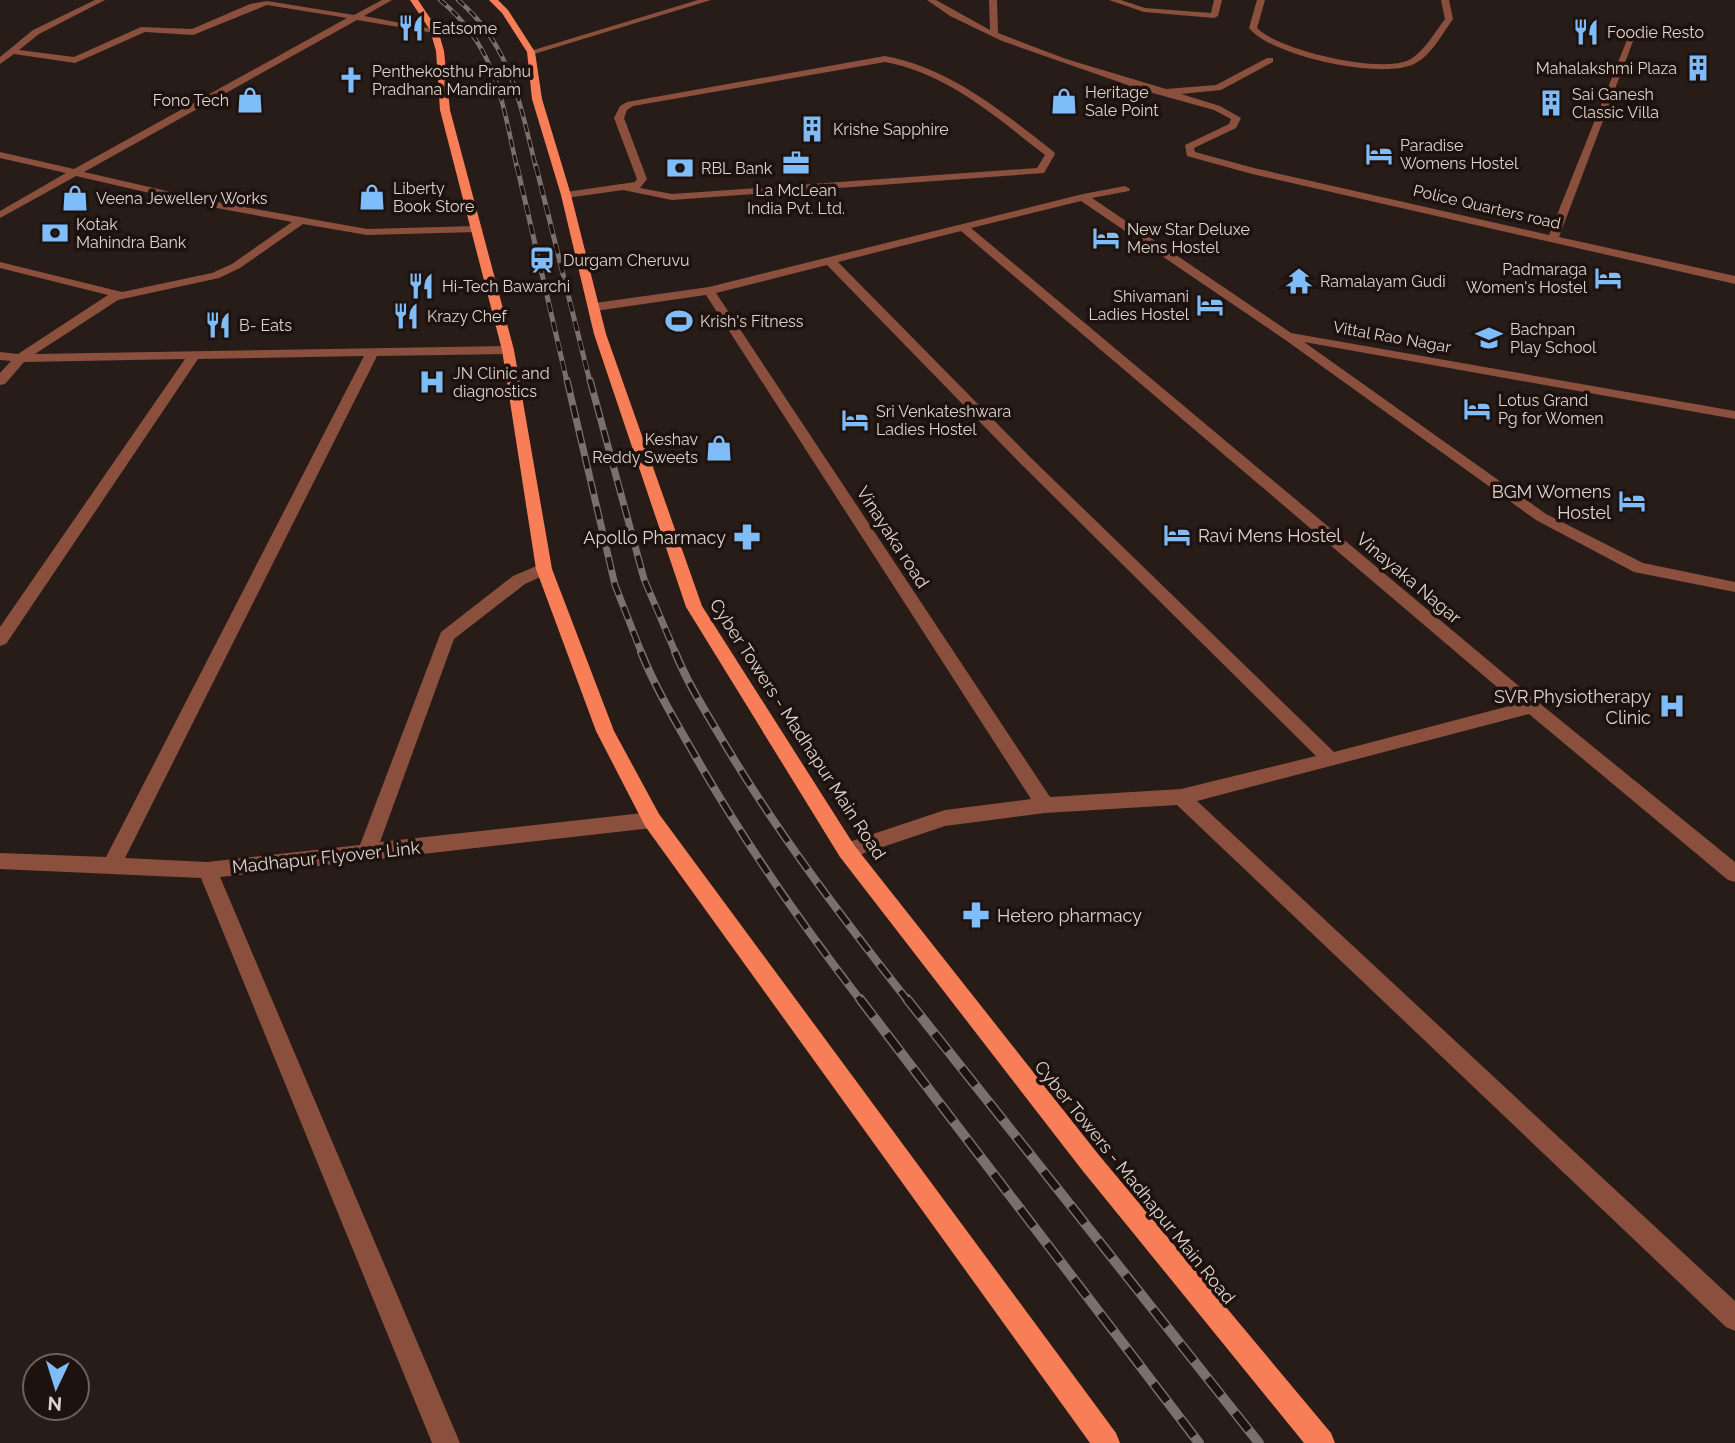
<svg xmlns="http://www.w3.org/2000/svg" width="1735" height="1443" viewBox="0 0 1735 1443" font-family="Raleway,sans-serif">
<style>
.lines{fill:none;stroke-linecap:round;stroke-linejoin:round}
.minor{fill:#8a503d;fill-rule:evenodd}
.major{fill:#f77e56;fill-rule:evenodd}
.rail-far4-casing{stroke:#7b706c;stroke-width:4.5}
.rail-far3-casing{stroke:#7b706c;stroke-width:5}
.rail-far2-casing{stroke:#7b706c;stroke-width:7}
.rail-far1-casing{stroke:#7b706c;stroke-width:8}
.rail-casing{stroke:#7b706c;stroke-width:10}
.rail-far4{stroke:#1e120f;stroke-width:2.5;stroke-dasharray:8;stroke-linecap:butt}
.rail-far3{stroke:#1e120f;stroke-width:3.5;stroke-dasharray:10;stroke-linecap:butt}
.rail-far2{stroke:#1e120f;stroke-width:4.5;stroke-dasharray:13;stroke-linecap:butt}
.rail-far1{stroke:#1e120f;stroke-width:5;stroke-dasharray:17;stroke-linecap:butt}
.rail{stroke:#1e120f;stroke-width:7;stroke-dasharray:22;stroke-linecap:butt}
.labels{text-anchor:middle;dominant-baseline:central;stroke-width:7;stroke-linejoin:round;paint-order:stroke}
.far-poi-label{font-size:16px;fill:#ddd4d1;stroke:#1e120f;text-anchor:start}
.far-street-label{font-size:16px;fill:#ddd4d1;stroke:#1e120f}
.poi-label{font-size:18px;fill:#ddd4d1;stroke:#1e120f;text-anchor:end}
.street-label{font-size:18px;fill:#ddd4d1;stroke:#1e120f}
</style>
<rect width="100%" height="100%" fill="#281c18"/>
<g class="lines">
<g class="minor">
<polygon points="95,0 105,0 39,34 19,50 74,57 141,27 192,29 250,4 267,1 354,15 382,0 392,0 364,16 438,30 434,33 357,20 84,172 206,200 367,229 476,226 482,229 476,232 367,235 303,224 240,268 219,278 118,300 35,354 508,346 514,350 508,354 377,356 125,858 207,862 360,845 441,632 513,576 539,565 549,565 552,569 549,573 525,584 454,639 380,842 652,812 659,814 661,820 659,826 652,828 220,877 460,1443 432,1443 201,878 0,869 0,853 106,857 364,356 198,359 6,644 0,646 0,627 185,359 24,362 5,384 0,385 0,373 11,361 0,360 0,352 18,354 108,295 0,268 0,262 122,292 212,273 232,264 292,222 206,206 76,176 0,218 0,211 66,173 0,158 0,152 74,169 347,18 267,5 193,35 145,32 75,63 14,54 0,64 0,57 33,30"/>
<polygon points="698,0 711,0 534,54 527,52"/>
<polygon points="927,0 936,0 990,30 989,0 997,0 998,33 1066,59 1166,89 1216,85 1267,58 1273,58 1273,62 1221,90 1181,94 1220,106 1241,118 1236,128 1194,148 1195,152 1254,168 1549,235 1631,30 1638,28 1559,237 1735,276 1735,284 1252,174 1187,156 1185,145 1229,124 1231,119 1214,110 1142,90 1002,41 950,16"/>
<polygon points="1109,0 1121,0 1145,8 1211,13 1214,0 1222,0 1218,16 1214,18 1144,12"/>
<path d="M 1257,0 L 1265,0 L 1257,28 C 1278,50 1380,74 1409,60 C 1424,52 1435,32 1445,19 L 1441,0 L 1449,0 L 1453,19 C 1442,34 1431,56 1414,64 C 1380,80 1271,56 1249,28 Z"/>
<path d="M 885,56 C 952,69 1001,111 1054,152 L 1055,154 L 1044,173 L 672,200 L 623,190 L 566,198 L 561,195 L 566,192 L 635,182 L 637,179 L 614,118 L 620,106 L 627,102 ZM 885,62 C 948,74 995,116 1045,155 L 1037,168 L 672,194 L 640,188 L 647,179 L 624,118 L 627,110 L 633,106 Z"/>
<path d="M 1125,186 L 1130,189 L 1129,191 L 1092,198 L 1291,333 L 1735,411 L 1735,419 L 1304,342 L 1546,514 L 1643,563 L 1735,582 L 1735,592 L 1634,572 L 1536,520 L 1284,339 L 1081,201 L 971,228 L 1538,702 L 1735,862 L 1735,882 L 1728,880 L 1529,714 L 1197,801 L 1735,1301 L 1735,1331 L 1726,1327 L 1177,805 L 1045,813 L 945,826 L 847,859 L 840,857 L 837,851 L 840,845 L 945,810 L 1031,799 L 706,295 L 595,311 L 589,307 L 595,303 L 709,287 L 1083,194 ZM 961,231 L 1517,704 L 1334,752 L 1028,455 L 838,262 ZM 827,265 L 1018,461 L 1316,756 L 1181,789 L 1050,797 L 716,293 Z"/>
</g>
<g class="major">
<polygon points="410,0 418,0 438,30 444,51 450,110 514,350 552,569 614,731 659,814 1116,1433 1120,1443 1090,1443 645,826 596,731 536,569 502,350 440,110 436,51 430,30"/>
<polygon points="489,0 498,0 508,10 535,52 542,99 571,195 606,334 702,606 854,845 1098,1154 1331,1433 1335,1443 1304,1443 1082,1170 840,857 686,607 594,334 561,195 532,99 527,52 502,13"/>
</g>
<g class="rail-far4-casing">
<g id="rail-far4">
<path d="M 440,0 C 496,46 502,101 517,168"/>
<path d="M 458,0 C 511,45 520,104 536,168"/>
</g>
</g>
<g class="rail-far3-casing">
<g id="rail-far3">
<polyline points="517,166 567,382"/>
<polyline points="536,166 590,382"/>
</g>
</g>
<g class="rail-far2-casing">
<g id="rail-far2">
<polyline points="567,380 615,585 642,654"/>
<polyline points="590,380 644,579 676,654"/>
</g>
</g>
<g class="rail-far1-casing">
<g id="rail-far1">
<path d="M 641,652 C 655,687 674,719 693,752 C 742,839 800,922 861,1001"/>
<path d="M 675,652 C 687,682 704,709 720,736 C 775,830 841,916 908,1001"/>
</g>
</g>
<g class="rail-casing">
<g id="rail">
<polyline points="860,999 1199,1443"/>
<polyline points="907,999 1259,1443"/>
</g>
</g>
<use href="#rail-far4" class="rail-far4"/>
<use href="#rail-far3" class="rail-far3"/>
<use href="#rail-far2" class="rail-far2"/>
<use href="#rail-far1" class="rail-far1"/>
<use href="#rail" class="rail"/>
</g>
<defs>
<g id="restaurant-bare" transform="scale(2.1)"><path d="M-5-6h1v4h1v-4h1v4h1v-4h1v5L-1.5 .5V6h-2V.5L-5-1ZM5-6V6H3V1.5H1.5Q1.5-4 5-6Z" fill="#7fbdfa" stroke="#1e120f" stroke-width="2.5" paint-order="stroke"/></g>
<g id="building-bare" transform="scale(2.1)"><path d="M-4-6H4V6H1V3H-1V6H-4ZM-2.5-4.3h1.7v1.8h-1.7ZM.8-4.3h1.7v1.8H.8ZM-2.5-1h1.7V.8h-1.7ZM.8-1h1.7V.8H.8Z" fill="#7fbdfa" stroke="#1e120f" stroke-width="2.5" paint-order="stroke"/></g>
<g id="church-bare" transform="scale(2.1)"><path d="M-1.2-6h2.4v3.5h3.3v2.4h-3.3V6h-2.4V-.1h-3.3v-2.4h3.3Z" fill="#7fbdfa" stroke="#1e120f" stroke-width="2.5" paint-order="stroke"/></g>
<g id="shop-bare" transform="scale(2.1)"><path d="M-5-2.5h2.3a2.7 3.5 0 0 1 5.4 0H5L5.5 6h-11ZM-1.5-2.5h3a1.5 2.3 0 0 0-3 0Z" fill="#7fbdfa" stroke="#1e120f" stroke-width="2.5" paint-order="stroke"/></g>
<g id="hotel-bare" transform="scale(2.1)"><path d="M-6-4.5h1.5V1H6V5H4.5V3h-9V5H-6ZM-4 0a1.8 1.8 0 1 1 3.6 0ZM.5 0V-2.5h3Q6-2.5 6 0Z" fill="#7fbdfa" stroke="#1e120f" stroke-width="2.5" paint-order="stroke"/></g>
<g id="office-bare" transform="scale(2.1)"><path d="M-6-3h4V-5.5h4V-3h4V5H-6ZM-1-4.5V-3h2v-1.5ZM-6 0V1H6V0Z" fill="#7fbdfa" stroke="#1e120f" stroke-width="2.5" paint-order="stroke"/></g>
<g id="bank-bare" transform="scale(2.1)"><path d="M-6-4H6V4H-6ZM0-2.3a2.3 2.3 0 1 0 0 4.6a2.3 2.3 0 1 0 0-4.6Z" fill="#7fbdfa" stroke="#1e120f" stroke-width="2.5" paint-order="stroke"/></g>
<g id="station-bare" transform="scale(2.1)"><path d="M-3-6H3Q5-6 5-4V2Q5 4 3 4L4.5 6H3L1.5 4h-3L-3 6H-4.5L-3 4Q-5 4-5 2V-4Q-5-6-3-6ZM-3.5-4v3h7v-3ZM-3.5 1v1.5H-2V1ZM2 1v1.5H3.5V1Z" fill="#7fbdfa" stroke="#1e120f" stroke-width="2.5" paint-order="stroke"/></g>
<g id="temple-bare" transform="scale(2.1)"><path d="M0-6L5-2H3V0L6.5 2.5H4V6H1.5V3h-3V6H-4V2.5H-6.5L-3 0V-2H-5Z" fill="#7fbdfa" stroke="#1e120f" stroke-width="2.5" paint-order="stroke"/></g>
<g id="stadium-bare" transform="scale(2.1)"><path d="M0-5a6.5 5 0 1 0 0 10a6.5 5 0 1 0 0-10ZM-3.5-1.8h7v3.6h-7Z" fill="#7fbdfa" stroke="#1e120f" stroke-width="2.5" paint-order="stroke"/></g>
<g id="school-bare" transform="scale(2.1)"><path d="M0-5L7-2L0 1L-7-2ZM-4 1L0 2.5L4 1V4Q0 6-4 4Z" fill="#7fbdfa" stroke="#1e120f" stroke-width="2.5" paint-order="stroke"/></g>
<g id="hospital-bare" transform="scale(2.1)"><path d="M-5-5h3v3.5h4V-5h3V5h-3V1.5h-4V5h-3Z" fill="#7fbdfa" stroke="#1e120f" stroke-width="2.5" paint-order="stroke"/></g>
<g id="pharmacy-bare" transform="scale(2.1)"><path d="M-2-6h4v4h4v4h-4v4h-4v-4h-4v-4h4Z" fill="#7fbdfa" stroke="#1e120f" stroke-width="2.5" paint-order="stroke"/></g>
</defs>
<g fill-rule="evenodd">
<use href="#restaurant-bare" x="411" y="28"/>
<use href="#restaurant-bare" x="1586" y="32"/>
<use href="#building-bare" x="1698" y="68"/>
<use href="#church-bare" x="351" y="80"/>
<use href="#shop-bare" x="250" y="100"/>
<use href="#shop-bare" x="1064" y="101"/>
<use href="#building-bare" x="1551" y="103"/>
<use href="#building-bare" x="812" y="129"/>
<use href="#hotel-bare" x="1379" y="154"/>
<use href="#office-bare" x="796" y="163"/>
<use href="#bank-bare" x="680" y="168"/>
<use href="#shop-bare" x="372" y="197"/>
<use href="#shop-bare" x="75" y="198"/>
<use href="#bank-bare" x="55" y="233"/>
<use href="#hotel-bare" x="1106" y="238"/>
<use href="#station-bare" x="542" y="260"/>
<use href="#hotel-bare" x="1608" y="278"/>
<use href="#temple-bare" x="1299" y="281"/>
<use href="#restaurant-bare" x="421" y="286"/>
<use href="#hotel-bare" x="1210" y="305"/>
<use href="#restaurant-bare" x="406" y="316"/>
<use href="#stadium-bare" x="679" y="321"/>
<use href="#restaurant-bare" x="218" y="325"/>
<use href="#school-bare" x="1489" y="338"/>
<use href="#hospital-bare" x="432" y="382"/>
<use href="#hotel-bare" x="1477" y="409"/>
<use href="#hotel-bare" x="855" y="420"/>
<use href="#shop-bare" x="719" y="448"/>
<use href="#hotel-bare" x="1632" y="501"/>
<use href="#hotel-bare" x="1177" y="535"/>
<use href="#pharmacy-bare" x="747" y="537"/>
<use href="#hospital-bare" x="1672" y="706"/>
<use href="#pharmacy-bare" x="976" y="915"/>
</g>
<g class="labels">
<g class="far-poi-label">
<text x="432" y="28">Eatsome</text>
<text x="1607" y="32">Foodie Resto</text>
<text x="1677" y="68" text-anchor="end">Mahalakshmi Plaza</text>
<text x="372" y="71">Penthekosthu Prabhu<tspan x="372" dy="18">Pradhana Mandiram</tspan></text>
<text x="1085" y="92">Heritage<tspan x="1085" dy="18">Sale Point</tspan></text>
<text x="1572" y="94">Sai Ganesh<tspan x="1572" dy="18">Classic Villa</tspan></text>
<text x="229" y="100" text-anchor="end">Fono Tech</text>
<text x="833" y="129">Krishe Sapphire</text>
<text x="1400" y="145">Paradise<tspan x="1400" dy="18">Womens Hostel</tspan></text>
<text x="701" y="168">RBL Bank</text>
<text x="393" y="188">Liberty<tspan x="393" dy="18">Book Store</tspan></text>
<text x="796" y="190" text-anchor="middle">La McLean<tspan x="796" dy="18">India Pvt. Ltd.</tspan></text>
<text x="96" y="198">Veena Jewellery Works</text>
<text x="76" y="224">Kotak<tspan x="76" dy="18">Mahindra Bank</tspan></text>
<text x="1127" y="229">New Star Deluxe<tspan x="1127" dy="18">Mens Hostel</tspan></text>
<text x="563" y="260">Durgam Cheruvu</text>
<text x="1587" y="269" text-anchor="end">Padmaraga<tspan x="1587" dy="18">Women's Hostel</tspan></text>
<text x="1320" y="281">Ramalayam Gudi</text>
<text x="442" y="286">Hi-Tech Bawarchi</text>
<text x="1189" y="296" text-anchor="end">Shivamani<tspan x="1189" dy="18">Ladies Hostel</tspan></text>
<text x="427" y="316">Krazy Chef</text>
<text x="700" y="321">Krish's Fitness</text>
<text x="239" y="325">B- Eats</text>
<text x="1510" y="329">Bachpan<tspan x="1510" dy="18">Play School</tspan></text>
<text x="453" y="373">JN Clinic and<tspan x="453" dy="18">diagnostics</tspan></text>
<text x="1498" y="400">Lotus Grand<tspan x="1498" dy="18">Pg for Women</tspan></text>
<text x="876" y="411">Sri Venkateshwara<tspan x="876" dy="18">Ladies Hostel</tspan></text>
<text x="698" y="439" text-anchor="end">Keshav<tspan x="698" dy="18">Reddy Sweets</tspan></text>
</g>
<g class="far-street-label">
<text transform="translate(1487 207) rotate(13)">Police Quarters road</text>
<text transform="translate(1392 337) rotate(10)">Vittal Rao Nagar</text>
</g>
<g class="poi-label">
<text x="1611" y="491">BGM Womens<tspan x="1611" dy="21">Hostel</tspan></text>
<text x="1198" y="535" text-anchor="start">Ravi Mens Hostel</text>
<text x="726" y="537">Apollo Pharmacy</text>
<text x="1651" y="696">SVR Physiotherapy<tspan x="1651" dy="21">Clinic</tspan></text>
<text x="997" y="915" text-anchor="start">Hetero pharmacy</text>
</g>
<g class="street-label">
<text transform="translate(893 537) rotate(57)">Vinayaka road</text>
<text transform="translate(1409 578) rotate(40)">Vinayaka Nagar</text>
<text transform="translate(798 729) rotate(57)">Cyber Towers - Madhapur Main Road</text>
<text transform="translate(326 857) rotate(-6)">Madhapur Flyover Link</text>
<text transform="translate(1135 1182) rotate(51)">Cyber Towers - Madhapur Main Road</text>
</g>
</g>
<g transform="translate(56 1387) rotate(184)"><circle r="33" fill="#1e120f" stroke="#6a605d" stroke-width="2"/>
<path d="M0-5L12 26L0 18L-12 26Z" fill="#7fbdfa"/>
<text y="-10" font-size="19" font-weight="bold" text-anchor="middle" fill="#ddd4d1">N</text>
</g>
</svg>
